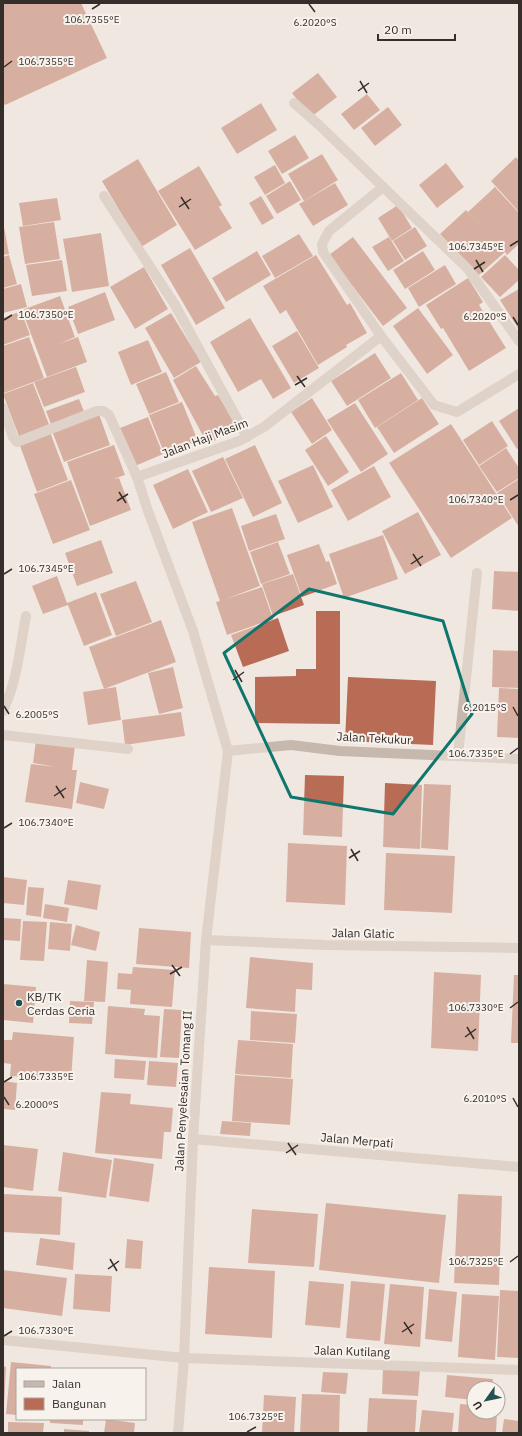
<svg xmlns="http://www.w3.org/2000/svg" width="522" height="1436" viewBox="0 0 522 1436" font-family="'IBM Plex Sans',sans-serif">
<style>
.building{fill:#b86c56}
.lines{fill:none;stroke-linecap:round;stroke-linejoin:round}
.street{stroke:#c7b8ad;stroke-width:10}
.marked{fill:none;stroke:#0f766e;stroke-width:3;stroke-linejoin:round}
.ticks{fill:none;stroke:#362e2b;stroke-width:1.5}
.poi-dot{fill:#255153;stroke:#f8f2ec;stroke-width:1.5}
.labels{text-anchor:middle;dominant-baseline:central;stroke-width:4;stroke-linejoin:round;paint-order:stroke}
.street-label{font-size:12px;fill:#362e2b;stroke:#f8f2ec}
.poi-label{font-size:12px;fill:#362e2b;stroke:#f8f2ec;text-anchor:start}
.ticks-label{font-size:10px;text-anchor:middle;fill:#362e2b;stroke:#f8f2ec;stroke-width:4;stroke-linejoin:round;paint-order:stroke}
</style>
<rect width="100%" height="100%" fill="#f0e8e0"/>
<g class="building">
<polygon points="3,3 81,3 107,58 5,105 3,102"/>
<polygon points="318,73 337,97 311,117 292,93"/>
<polygon points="367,94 380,110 354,130 341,114"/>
<polygon points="261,103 277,130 237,154 221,128"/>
<polygon points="388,107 402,125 375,146 361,128"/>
<polygon points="295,135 309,158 282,174 268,151"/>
<polygon points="322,154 338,180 304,201 288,174"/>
<polygon points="516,157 519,161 519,212 491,181"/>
<polygon points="138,159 177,225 141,247 102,181"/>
<polygon points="446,163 464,187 437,208 419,185"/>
<polygon points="275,165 285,183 265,195 254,177"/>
<polygon points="199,166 222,205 219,207 232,228 195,250 158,191"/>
<polygon points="290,181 301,200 277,214 266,196"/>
<polygon points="335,183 348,205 313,226 299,204"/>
<polygon points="495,187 519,213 519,244 507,255 505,252 479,275 440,234 466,210 484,230 468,212"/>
<polygon points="261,196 274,218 262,225 249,203"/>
<polygon points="57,198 61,220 23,226 19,203"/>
<polygon points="398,205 412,228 392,241 378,218"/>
<polygon points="54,222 60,259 25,264 19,227"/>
<polygon points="3,227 4,227 9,254 3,255"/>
<polygon points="415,227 427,246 405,260 393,241"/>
<polygon points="101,233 109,286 72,292 63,239"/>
<polygon points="299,234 313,256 275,278 262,256"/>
<polygon points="353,237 407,308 383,326 329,255"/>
<polygon points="389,237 404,261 388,271 372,247"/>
<polygon points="190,248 225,308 196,325 161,265"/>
<polygon points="257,251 271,275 226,302 212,278"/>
<polygon points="423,251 435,270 405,289 393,270"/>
<polygon points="9,255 17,284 3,288 3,257"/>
<polygon points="316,255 347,305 350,303 367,333 346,345 347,347 318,365 286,310 280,314 263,286"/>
<polygon points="505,255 519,270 519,280 500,297 481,277"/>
<polygon points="62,260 67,291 32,296 26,265"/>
<polygon points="445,265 456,284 419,307 408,288"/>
<polygon points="144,267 168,309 135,329 110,287"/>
<polygon points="468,278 483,302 479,305 506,348 469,371 443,328 441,329 426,305"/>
<polygon points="21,284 27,307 3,313 3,289"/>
<polygon points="519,289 519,330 500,300"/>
<polygon points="105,292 115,320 78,334 68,307"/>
<polygon points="60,296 75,337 59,344 78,337 87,362 47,377 22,310"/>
<polygon points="418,308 453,355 427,374 393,326"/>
<polygon points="21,311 30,335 3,345 3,318"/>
<polygon points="171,313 201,362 174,378 145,328"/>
<polygon points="250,318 291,388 273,399 261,379 238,392 210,342"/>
<polygon points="297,331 319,368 294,383 272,346"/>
<polygon points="29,337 44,378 4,393 3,346"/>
<polygon points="148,340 162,372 131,385 118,352"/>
<polygon points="375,353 391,378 347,406 331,381"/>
<polygon points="196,366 215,396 218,395 237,427 208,445 173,380"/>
<polygon points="76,367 85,392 44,407 34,382"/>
<polygon points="166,372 179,402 149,414 136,384"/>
<polygon points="401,373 418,400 375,428 358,400"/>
<polygon points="33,383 50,427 20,439 3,394"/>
<polygon points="312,398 332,430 312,444 291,412"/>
<polygon points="422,398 439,424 394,453 377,427"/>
<polygon points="79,399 85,414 52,427 46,411"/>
<polygon points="182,402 198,441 165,455 149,415"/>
<polygon points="355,403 388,454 361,472 327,420"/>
<polygon points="519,408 519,448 517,449 499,421"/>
<polygon points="99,414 110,445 64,462 52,431"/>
<polygon points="148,417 163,454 135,466 120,428"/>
<polygon points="492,421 508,446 479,465 463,440"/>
<polygon points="451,424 512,518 451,558 389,463"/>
<polygon points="50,432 68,480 37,492 19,443"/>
<polygon points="326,436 349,472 328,486 305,450"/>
<polygon points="114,445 125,475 113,479 119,478 131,510 90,526 67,462"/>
<polygon points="255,445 282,503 253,517 225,459"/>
<polygon points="506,448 519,468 519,478 497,492 479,466"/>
<polygon points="223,457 243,498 211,512 192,471"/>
<polygon points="313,465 333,507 298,523 278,481"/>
<polygon points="374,466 391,497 348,521 331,490"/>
<polygon points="188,469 208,512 173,529 153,485"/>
<polygon points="519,479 519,527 497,493"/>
<polygon points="71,480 90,530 53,544 34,494"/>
<polygon points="232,508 260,586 226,599 262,587 273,619 227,635 216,602 220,601 192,522"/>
<polygon points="418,512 441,555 405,574 382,531"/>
<polygon points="276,514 285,539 249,551 241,526"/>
<polygon points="383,535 398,579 344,598 329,554"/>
<polygon points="101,540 113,573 77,586 65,553"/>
<polygon points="278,542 290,574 261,584 250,552"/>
<polygon points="319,544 326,562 329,561 337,584 302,597 287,555"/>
<polygon points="494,571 519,572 519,611 492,609"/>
<polygon points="293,574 304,605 273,616 262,584"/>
<polygon points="57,576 67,603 96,592 112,635 84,646 68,605 43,614 32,586"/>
<polygon points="136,581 152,622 116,636 100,594"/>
<polygon points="316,611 340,611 340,724 255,723 255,677 296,676 296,669 316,669"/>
<polygon points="278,618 289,651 243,667 231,635"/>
<polygon points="161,620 176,662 104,689 89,647"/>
<polygon points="493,650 519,651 519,688 492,687"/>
<polygon points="173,667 183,708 159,714 148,673"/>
<polygon points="348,677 436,681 433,745 345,741"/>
<polygon points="116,687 121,720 88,725 83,692"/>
<polygon points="499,688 519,689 519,738 497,737"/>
<polygon points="181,712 185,736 125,745 122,720"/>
<polygon points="36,740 75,746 72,770 77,770 72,809 25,802 31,764 56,767 33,763"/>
<polygon points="305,775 344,776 342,837 303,835"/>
<polygon points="80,782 109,789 104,809 76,803"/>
<polygon points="385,783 422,785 420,849 383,847"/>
<polygon points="424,784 451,785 448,850 421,848"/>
<polygon points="288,843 347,846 345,905 286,902"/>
<polygon points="386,853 455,856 452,913 384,910"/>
<polygon points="3,877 27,880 24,905 3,903"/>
<polygon points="68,880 101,885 97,910 64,904"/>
<polygon points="28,887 44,888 41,917 26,915"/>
<polygon points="45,904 69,908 67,922 43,918"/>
<polygon points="3,918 21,919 20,941 3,940"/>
<polygon points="23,921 47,922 44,961 20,960"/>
<polygon points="50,922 72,924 70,951 48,949"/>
<polygon points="76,925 100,932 96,951 71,945"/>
<polygon points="139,928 191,932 189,968 136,964"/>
<polygon points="250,957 313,963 312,990 296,989 295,1012 246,1008"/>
<polygon points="87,960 108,962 105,1002 84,1001"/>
<polygon points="133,967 175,970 172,1007 130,1004 131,990 117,989 118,973 132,974"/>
<polygon points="434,972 481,975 478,1051 431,1048"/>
<polygon points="514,975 519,975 519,1043 511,1043"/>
<polygon points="3,984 36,987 33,1023 3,1020"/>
<polygon points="70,1001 94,1002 92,1024 69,1023"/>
<polygon points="108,1006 145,1009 144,1015 160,1016 157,1058 105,1054"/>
<polygon points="164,1009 182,1010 179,1058 160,1057"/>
<polygon points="251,1011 297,1014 295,1043 250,1040"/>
<polygon points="13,1032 74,1037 71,1080 10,1076 11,1064 3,1063 3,1040 12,1040"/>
<polygon points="238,1040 293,1044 291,1078 235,1074"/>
<polygon points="115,1059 146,1061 144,1080 114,1078"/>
<polygon points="149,1061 178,1063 176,1087 147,1085"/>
<polygon points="235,1075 293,1079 290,1125 232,1121"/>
<polygon points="3,1081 17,1083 15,1110 3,1109"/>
<polygon points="101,1092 131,1094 130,1104 173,1108 171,1132 164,1132 162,1159 95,1153"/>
<polygon points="222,1121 251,1123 250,1136 220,1134"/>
<polygon points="3,1145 38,1149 33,1191 3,1187"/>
<polygon points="63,1152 112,1160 106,1198 58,1191"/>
<polygon points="114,1158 154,1164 149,1202 109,1196"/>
<polygon points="3,1194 62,1197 60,1235 3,1232"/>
<polygon points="458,1194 502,1196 499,1285 454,1283"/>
<polygon points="326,1203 446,1215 439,1283 319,1270"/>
<polygon points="252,1209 318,1214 314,1267 248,1263"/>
<polygon points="40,1238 75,1243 73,1270 36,1265"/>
<polygon points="127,1239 143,1241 141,1269 125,1268"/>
<polygon points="209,1267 275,1271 272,1338 205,1334"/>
<polygon points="3,1270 67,1278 62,1316 3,1308"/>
<polygon points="75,1274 112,1276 110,1312 73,1309"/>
<polygon points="309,1281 344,1284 340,1328 305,1325"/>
<polygon points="351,1281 385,1284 380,1341 346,1338"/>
<polygon points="390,1284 424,1287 420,1347 384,1344"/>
<polygon points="429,1289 457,1292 452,1342 425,1339"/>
<polygon points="500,1290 519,1291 519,1358 497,1357"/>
<polygon points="462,1294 499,1296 495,1360 458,1357"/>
<polygon points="11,1362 51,1366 51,1369 17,1369 17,1415 6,1414"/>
<polygon points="3,1366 6,1367 4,1406 3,1406"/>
<polygon points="383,1368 420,1370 418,1396 382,1394"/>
<polygon points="323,1372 348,1373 346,1394 321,1392"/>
<polygon points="447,1375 493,1379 492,1388 474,1388 474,1400 445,1397"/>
<polygon points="302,1394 340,1395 339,1433 300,1433"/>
<polygon points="264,1395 296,1397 294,1433 262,1433"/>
<polygon points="369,1398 417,1400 415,1433 367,1433"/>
<polygon points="460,1404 474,1405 474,1412 497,1412 496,1433 458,1433"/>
<polygon points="422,1410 454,1413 452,1433 419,1433"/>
<polygon points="50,1419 83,1419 83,1425 50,1423"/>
<polygon points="106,1419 135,1423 134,1433 104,1433"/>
<polygon points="504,1419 519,1421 519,1433 502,1433"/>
<polygon points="8,1422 44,1423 43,1433 8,1433"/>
<polygon points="64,1429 89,1431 89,1433 64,1433"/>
</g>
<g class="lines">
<g class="street">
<polyline points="294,103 319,125 468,269 519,341"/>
<polyline points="383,187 329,231 322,244 323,252 381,336 434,405 457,412 519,374"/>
<polyline points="104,196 175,305 247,437"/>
<polyline points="3,408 13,437 17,442 97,411 103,411 109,415 137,477 148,511 193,631 228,751 206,940 193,1139 184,1358 178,1433"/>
<polyline points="137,477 239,441 264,427 381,336"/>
<path d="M 3,711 C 17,682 20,648 26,616"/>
<polyline points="3,735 128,749"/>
<polyline points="228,751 291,745 340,751 519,759"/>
<polyline points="458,755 477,573"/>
<polyline points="206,940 325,945 519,948"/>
<polyline points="193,1139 519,1167"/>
<polyline points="3,1340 184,1358 519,1370"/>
</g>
</g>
<path d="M0 0H522V1436H0ZM 309,589 L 443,621 L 472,714 L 393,814 L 291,797 L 224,653 Z" fill="#f0e8e0" fill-opacity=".55" fill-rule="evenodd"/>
<path class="marked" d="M 309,589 L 443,621 L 472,714 L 393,814 L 291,797 L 224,653 Z"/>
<path class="ticks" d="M 309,4 L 315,12M 92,9 L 100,4M 4,67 L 12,61M 360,81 L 367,93M 358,91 L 369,83M 181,197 L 189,209M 179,207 L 191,199M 510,246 L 518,241M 476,260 L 483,272M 474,269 L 485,262M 513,317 L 518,325M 4,320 L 12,315M 297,376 L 305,387M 295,385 L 307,378M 119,492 L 126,503M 510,500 L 518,495M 117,501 L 128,494M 413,554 L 421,566M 411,564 L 423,556M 4,574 L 12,569M 235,670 L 242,682M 233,680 L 244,672M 4,706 L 9,714M 513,707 L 518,716M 510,754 L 518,748M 56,786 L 64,798M 54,796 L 66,788M 4,828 L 12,823M 351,849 L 358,861M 349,858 L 360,851M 172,965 L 180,976M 170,974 L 182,967M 510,1008 L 518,1002M 467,1027 L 474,1039M 465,1037 L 476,1029M 4,1082 L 12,1077M 4,1097 L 9,1105M 513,1098 L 518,1107M 288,1143 L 296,1155M 286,1153 L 298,1145M 110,1259 L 117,1271M 510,1262 L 518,1256M 108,1269 L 119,1261M 404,1322 L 412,1334M 402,1332 L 414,1324M 4,1336 L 12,1331M 247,1432 L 256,1427"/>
<circle class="poi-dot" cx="19" cy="1003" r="4"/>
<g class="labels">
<g class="street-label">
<text transform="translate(205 438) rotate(-21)">Jalan Haji Masim</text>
<text transform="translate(374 738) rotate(3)">Jalan Tekukur</text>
<text transform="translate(363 933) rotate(1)">Jalan Glatic</text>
<text transform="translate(183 1091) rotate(-87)">Jalan Penyelesaian Tomang II</text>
<text transform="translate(357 1140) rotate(5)">Jalan Merpati</text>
<text transform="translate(352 1351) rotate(2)">Jalan Kutilang</text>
</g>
<g class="poi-label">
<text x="27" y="996">KB/TK<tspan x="27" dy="14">Cerdas Ceria</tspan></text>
</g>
</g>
<g class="ticks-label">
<text x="92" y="23">106.7355°E</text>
<text x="315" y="26">6.2020°S</text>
<text x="46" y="65">106.7355°E</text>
<text x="476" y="250">106.7345°E</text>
<text x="46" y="318">106.7350°E</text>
<text x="485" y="320">6.2020°S</text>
<text x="476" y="503">106.7340°E</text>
<text x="46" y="572">106.7345°E</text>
<text x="485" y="711">6.2015°S</text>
<text x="37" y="718">6.2005°S</text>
<text x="476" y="757">106.7335°E</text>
<text x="46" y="826">106.7340°E</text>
<text x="476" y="1011">106.7330°E</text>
<text x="46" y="1080">106.7335°E</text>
<text x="485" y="1102">6.2010°S</text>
<text x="37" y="1108">6.2000°S</text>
<text x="476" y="1265">106.7325°E</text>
<text x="46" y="1334">106.7330°E</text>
<text x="256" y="1420">106.7325°E</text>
</g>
<rect width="522" height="1436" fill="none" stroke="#362e2b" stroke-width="8"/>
<rect x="16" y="1368" width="130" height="52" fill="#f8f2ec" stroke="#aaa49f"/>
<rect x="24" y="1381" width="20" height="6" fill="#c7b8ad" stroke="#aaa49f"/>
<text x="52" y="1388" font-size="12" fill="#362e2b">Jalan</text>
<rect x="24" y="1398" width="20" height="12" fill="#b86c56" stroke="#aaa49f"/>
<text x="52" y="1408" font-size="12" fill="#362e2b">Bangunan</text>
<g transform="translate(486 1400) rotate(237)"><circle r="19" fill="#f8f2ec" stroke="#aaa49f"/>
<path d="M0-3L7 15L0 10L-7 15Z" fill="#255153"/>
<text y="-6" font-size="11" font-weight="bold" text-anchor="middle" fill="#362e2b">U</text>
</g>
<path d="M378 34v6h77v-6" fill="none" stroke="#362e2b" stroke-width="2"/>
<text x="384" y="34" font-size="12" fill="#362e2b" stroke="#f8f2ec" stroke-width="3" paint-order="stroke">20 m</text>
</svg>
